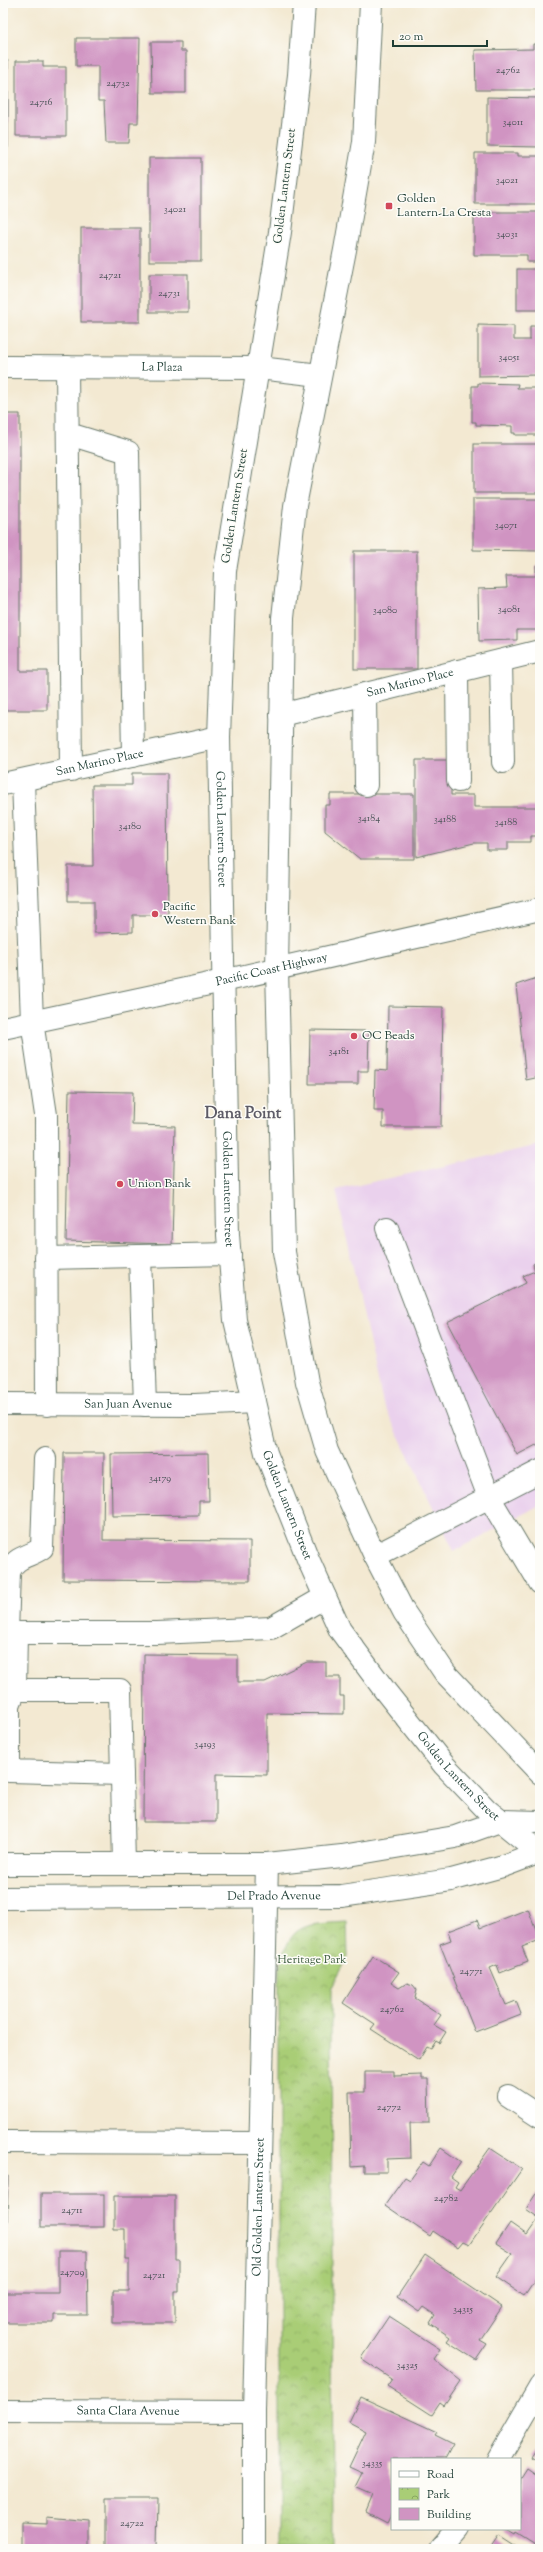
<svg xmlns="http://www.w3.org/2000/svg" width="543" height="2552" viewBox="0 0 543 2552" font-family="'Sorts Mill Goudy',serif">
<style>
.built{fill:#ead1ed}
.park{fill:url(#park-crowns);stroke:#648555}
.building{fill:#d094c2}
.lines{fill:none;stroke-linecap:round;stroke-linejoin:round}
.minor-casing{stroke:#69796b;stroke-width:24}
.major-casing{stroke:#69796b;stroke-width:24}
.highway-casing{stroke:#69796b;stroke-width:24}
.minor{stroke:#fff;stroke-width:22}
.major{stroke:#fff;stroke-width:22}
.highway{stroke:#fff;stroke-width:22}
.poi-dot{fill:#d1495b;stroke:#fdfcf7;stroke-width:1.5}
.labels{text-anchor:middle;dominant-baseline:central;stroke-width:3;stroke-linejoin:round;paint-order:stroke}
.number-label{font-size:10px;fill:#4b5358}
.street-label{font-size:12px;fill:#1f3d34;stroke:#fdfcf7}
.poi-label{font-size:12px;fill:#1f3d34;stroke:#fdfcf7;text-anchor:start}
.park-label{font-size:12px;fill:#426144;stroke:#fdfcf7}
.district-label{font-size:16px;font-weight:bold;fill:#5d5b66;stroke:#fdfcf7}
</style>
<defs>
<pattern id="park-crowns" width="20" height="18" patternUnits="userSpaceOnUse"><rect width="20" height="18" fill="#a9cd76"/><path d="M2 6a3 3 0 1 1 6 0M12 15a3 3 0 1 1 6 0" fill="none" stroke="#89a862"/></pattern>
</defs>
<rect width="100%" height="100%" fill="#fdfcf7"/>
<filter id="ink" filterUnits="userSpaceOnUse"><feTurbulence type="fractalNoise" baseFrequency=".025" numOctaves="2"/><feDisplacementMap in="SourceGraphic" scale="8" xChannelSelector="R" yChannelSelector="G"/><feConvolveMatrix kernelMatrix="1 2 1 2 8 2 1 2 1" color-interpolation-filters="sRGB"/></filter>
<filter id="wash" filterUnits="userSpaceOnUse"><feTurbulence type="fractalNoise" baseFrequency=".012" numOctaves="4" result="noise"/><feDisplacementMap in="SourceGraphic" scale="16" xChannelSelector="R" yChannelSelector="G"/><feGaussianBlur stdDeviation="0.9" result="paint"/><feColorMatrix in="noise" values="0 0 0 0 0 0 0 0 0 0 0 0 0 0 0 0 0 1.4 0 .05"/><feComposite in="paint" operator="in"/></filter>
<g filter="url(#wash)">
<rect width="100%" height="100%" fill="#f3e9d2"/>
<polygon class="built" points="540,1145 540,1505 454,1551 383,1403 336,1190"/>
<path class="park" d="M 347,1922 L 348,1957 L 331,1989 L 333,2549 L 279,2549 L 279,1969 C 291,1922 302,1925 347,1922 Z"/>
<g id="blocks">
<g class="building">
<polygon points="76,38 140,38 138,123 130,123 129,143 106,143 104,101 98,101 98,66 76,66"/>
<polygon points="151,42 181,42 181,51 186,51 186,93 152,93"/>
<polygon points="533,44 540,44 540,90 476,90 475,50 533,49"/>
<rect x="3" y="61" width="5" height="86"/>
<polygon points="16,61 43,61 43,67 66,67 66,136 16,136"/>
<polygon points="487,97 540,98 540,147 487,146"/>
<polygon points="475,153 518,153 518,156 540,156 540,204 475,204"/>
<rect x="149" y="158" width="52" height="103"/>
<polygon points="474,212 540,212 540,262 527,262 527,255 474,255"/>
<rect x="81" y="228" width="59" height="94"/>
<rect x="517" y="269" width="23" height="41"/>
<rect x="149" y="274" width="39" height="38"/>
<polygon points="478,325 514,326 514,340 530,340 530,326 540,326 540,375 478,376"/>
<polygon points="478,383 518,384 517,388 540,388 540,435 515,435 515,433 512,433 512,426 476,425 476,422 472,422 472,386 478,386"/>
<polygon points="3,414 20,414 20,671 47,671 47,710 3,710"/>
<rect x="474" y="444" width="66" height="49"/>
<polygon points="473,499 540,499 540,551 473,550"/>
<rect x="354" y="551" width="63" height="118"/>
<polygon points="536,565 540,565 540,630 517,630 517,640 479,641 478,589 507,588 506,576 536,576"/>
<polygon points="416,760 451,760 451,795 474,795 474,807 538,807 538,836 531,836 531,842 508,842 508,850 487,850 487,843 474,843 416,857"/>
<polygon points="132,773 167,773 168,915 133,915 133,932 94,933 94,901 68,901 68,866 93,866 92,785 132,785"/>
<polygon points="330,794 414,794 414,859 360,859 325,831 325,805 330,805"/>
<polygon points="540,977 540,1077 526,1080 516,985"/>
<polygon points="388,1006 443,1007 441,1127 383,1127 383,1111 374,1111 375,1070 387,1071"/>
<polygon points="310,1030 369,1031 368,1071 358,1071 358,1084 309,1084"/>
<polygon points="69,1091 133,1092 132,1125 175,1126 172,1244 66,1241"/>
<polygon points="540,1260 540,1443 517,1455 447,1322 526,1283 523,1276 535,1271 533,1264"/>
<polygon points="64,1453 104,1453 103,1540 250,1541 250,1581 63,1580"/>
<polygon points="208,1453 209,1501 199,1501 199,1515 112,1516 111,1454"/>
<polygon points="144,1654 238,1655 238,1682 265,1682 307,1662 326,1662 326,1677 340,1677 340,1696 344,1696 344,1714 267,1713 267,1775 216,1774 216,1822 143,1822"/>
<polygon points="528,1909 540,1940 522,1947 528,1962 500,1973 497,1965 490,1968 506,2005 516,2001 521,2014 475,2032 440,1944 451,1940 448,1931 477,1920 480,1928"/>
<polygon points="373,1956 399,1972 391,1983 399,1988 407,1983 413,1985 417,1990 415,1998 441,2015 434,2025 446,2032 439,2043 436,2041 431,2049 427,2047 419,2060 371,2029 375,2024 343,2003"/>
<polygon points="365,2072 394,2072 394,2076 422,2075 422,2079 428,2079 429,2123 410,2123 411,2158 387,2159 387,2172 364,2172 364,2166 351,2167 349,2092 365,2092"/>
<polygon points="441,2148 461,2162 451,2177 458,2182 455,2187 460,2190 490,2148 522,2169 469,2245 463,2242 458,2248 433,2231 430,2236 385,2205 405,2177 410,2180 423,2162 429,2166"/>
<polygon points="3,2176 8,2176 7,2229 3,2229"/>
<polygon points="539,2189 540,2272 524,2296 496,2277 512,2254 496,2244 510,2223 527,2235 539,2218 526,2209"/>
<rect x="41" y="2194" width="63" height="33"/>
<polygon points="114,2196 175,2196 175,2259 179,2259 179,2292 175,2292 175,2323 113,2323 113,2291 129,2291 129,2259 125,2259 125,2229 114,2229"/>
<polygon points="58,2251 87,2251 88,2315 54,2315 54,2323 3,2323 3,2293 58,2293"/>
<polygon points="425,2255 502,2307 480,2340 487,2344 476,2360 447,2341 450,2337 430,2323 435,2315 423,2307 419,2312 397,2297"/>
<polygon points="389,2316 440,2349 433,2359 461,2381 444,2406 440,2403 432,2415 387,2386 392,2379 361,2358"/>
<polygon points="361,2397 437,2432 435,2435 453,2444 445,2459 392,2459 392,2513 387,2523 366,2512 373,2495 355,2487 362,2473 349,2467 366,2431 349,2422"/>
<polygon points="540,2445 540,2462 532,2457"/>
<polygon points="527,2469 540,2478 540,2548 516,2533 515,2535 505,2529 520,2529 520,2480"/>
<polygon points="106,2498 158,2498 157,2549 106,2549"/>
<polygon points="47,2517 90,2521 90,2549 21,2549 21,2523 47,2524"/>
<polygon points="498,2536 518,2549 489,2549"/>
</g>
</g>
</g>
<g filter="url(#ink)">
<use href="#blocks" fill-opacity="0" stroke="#69796b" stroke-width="1"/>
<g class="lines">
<g class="minor-casing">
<g id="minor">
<path id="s1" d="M 3,367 L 259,368 L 320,375"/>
<polyline points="67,367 71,770"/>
<polyline points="69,434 128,452 133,756"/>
<polyline points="501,661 503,762"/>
<polyline points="457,671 458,781"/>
<polyline points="365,694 366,785"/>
<path id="s2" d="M 281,715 L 540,651"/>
<polyline points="23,781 32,1021 46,1115 47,1405"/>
<path id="s3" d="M 3,784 L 219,737"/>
<polyline points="387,1228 489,1497 540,1583"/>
<polyline points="140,1256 145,1405"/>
<polyline points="46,1258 230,1254"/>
<path id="s4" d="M 3,1404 L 195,1405 L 254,1402"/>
<polyline points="375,1556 540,1471"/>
<polyline points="3,1633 157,1633 271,1628 325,1597"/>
<path d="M 7,1633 L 9,1572 C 15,1556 30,1557 42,1548 L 45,1459"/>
<polyline points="16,1633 15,1690 120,1690 124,1864"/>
<polyline points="15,1690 9,1705 9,1771 122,1774"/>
<polyline points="508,2096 540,2117"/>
<polyline points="3,2142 260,2143"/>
<path id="s5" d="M 3,2411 L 254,2412"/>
<polyline points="498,2459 540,2387"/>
<path id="s6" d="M 254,2549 L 254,2412 L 267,1864"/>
<polyline points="439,2549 456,2529"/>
</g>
</g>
<g class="major-casing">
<g id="major">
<path id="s7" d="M 304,3 L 299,75 L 280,232 L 225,571 L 219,737 L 228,1235 L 235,1320 L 266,1453 L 308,1559 L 340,1630 L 386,1692 L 444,1765 L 487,1810 L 540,1853"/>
<polyline points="371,3 364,142 345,250 295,506 283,618 277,969 284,1252 307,1382 327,1451 375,1556 404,1612 445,1673 540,1773"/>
<polyline points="3,1864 267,1864 342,1856 455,1837 500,1821 540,1822"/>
<path id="s8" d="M 3,1898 L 341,1896 L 451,1880 L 503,1866 L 540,1852"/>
</g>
</g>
<g class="highway-casing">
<g id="highway">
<path id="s9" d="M 3,1028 L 223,981 L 540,909"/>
</g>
</g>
<use href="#minor" class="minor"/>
<use href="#major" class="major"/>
<use href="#highway" class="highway"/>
</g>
</g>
<g class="poi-dot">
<rect x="385" y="202" width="8" height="8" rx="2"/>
<circle cx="155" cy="914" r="4"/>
<circle cx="354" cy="1036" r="4"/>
<circle cx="120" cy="1184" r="4"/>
</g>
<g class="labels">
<g class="number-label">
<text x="508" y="70">24762</text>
<text x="118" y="83">24732</text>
<text x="41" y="102">24716</text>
<text x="513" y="122">34011</text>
<text x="507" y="180">34021</text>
<text x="175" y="209">34021</text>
<text x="507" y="234">34031</text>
<text x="110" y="275">24721</text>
<text x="169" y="293">24731</text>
<text x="509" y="357">34051</text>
<text x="506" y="525">34071</text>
<text x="509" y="609">34081</text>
<text x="385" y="610">34080</text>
<text x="369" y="818">34184</text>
<text x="445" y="819">34188</text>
<text x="506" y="822">34188</text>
<text x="130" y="826">34180</text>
<text x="339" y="1051">34181</text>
<text x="160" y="1478">34179</text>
<text x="205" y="1744">34193</text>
<text x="471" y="1971">24771</text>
<text x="392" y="2009">24762</text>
<text x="389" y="2107">24772</text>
<text x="446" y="2198">24782</text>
<text x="72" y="2210">24711</text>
<text x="72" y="2272">24709</text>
<text x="154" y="2275">24721</text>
<text x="463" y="2309">34315</text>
<text x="407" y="2365">34325</text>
<text x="372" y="2463">34335</text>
<text x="132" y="2523">24722</text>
</g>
<g class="street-label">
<text transform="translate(285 186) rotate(-83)">Golden Lantern Street</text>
<text stroke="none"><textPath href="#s1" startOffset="159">La Plaza</textPath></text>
<text transform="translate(235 506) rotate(-81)">Golden Lantern Street</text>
<text stroke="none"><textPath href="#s2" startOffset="133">San Marino Place</textPath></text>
<text stroke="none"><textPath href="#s3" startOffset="99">San Marino Place</textPath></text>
<text stroke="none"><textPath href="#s7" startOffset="832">Golden Lantern Street</textPath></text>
<text stroke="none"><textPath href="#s9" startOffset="275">Pacific Coast Highway</textPath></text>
<text stroke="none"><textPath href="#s7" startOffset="1192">Golden Lantern Street</textPath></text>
<text stroke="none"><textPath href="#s4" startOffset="125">San Juan Avenue</textPath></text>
<text stroke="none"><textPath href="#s7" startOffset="1516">Golden Lantern Street</textPath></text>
<text stroke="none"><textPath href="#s7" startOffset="1840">Golden Lantern Street</textPath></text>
<text stroke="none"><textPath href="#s8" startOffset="271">Del Prado Avenue</textPath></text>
<text stroke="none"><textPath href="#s6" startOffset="342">Old Golden Lantern Street</textPath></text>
<text stroke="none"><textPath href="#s5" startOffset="125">Santa Clara Avenue</textPath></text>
</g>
<g class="poi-label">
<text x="397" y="199">Golden<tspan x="397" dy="14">Lantern-La Cresta</tspan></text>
<text x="163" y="907">Pacific<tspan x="163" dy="14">Western Bank</tspan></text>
<text x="362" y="1036">OC Beads</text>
<text x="128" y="1184">Union Bank</text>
</g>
<g class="park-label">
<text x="312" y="1960">Heritage Park</text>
</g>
<g class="district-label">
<text x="243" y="1114">Dana Point</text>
</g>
</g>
<rect width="543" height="2552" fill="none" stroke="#fdfcf7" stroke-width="16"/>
<rect x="391" y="2458" width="130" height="72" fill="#fdfcf7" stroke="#a4b0a9"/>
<rect x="399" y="2471" width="20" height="6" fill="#ffffff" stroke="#a4b0a9"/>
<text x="427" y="2478" font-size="12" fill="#1f3d34">Road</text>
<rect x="399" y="2488" width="20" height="12" fill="url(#park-crowns)" stroke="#a4b0a9"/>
<text x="427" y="2498" font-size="12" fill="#1f3d34">Park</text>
<rect x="399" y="2508" width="20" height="12" fill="#d094c2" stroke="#a4b0a9"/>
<text x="427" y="2518" font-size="12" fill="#1f3d34">Building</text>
<path d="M393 40v6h94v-6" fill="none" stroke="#1f3d34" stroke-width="2"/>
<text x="399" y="40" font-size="12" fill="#1f3d34" stroke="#fdfcf7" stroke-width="3" paint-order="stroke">20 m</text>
</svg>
